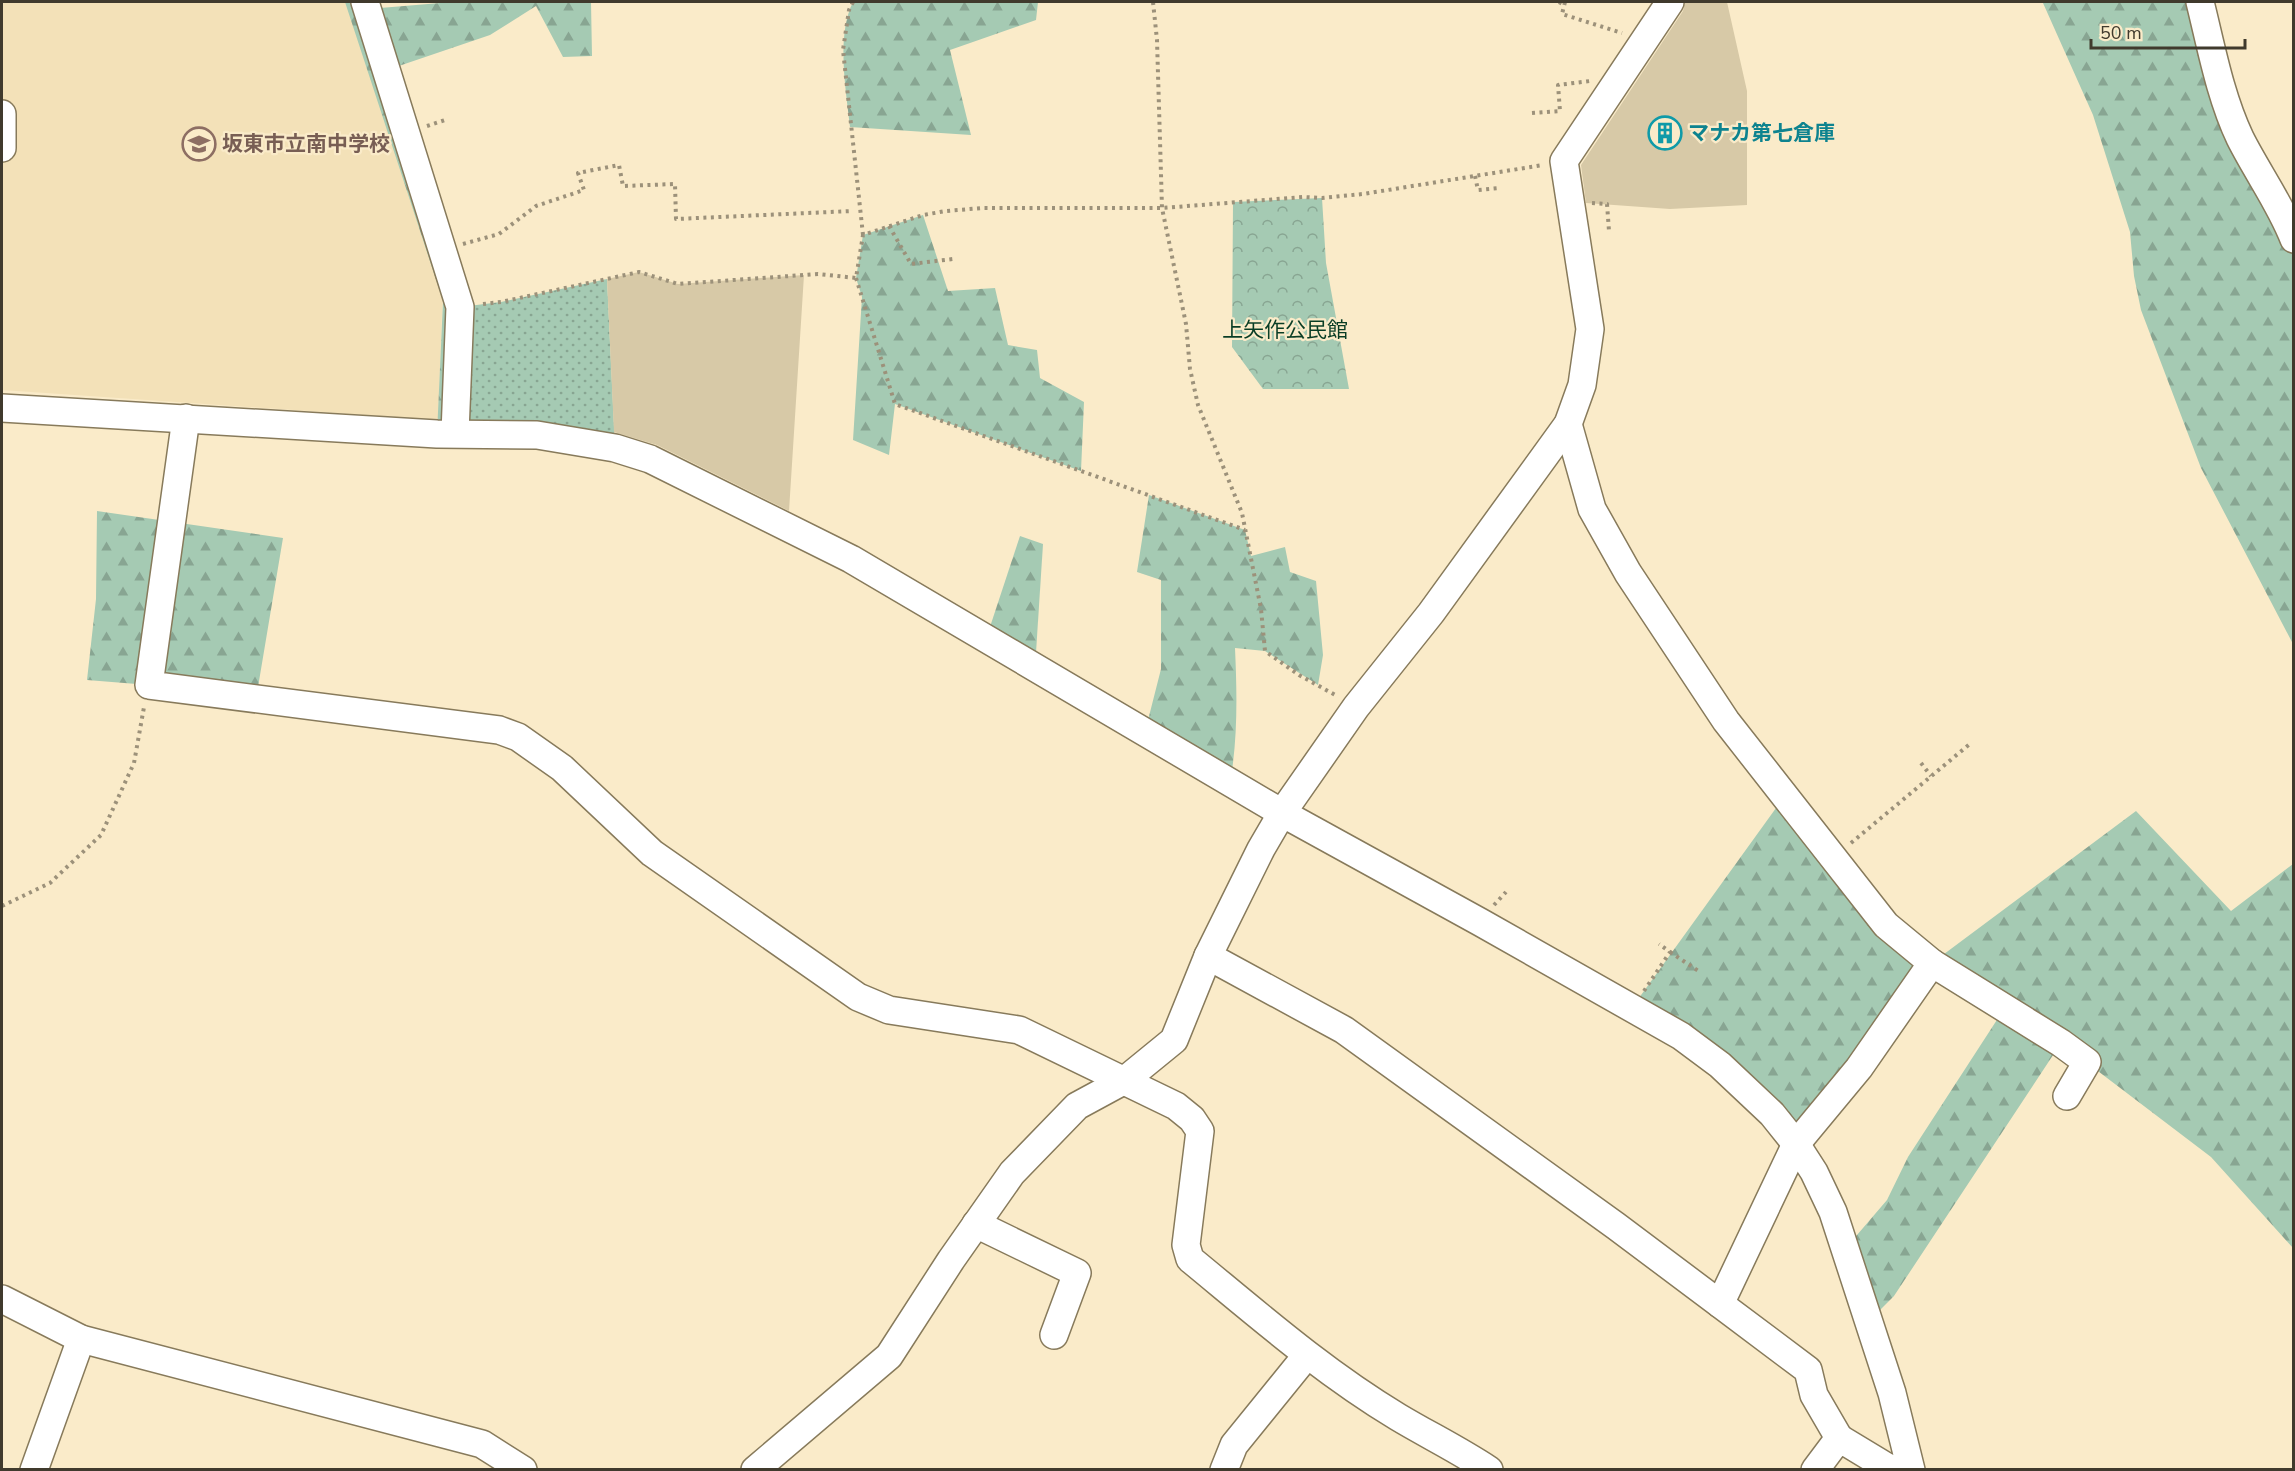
<svg xmlns="http://www.w3.org/2000/svg" width="2295" height="1471" viewBox="0 0 2295 1471" font-family="'Nunito Sans','Noto Sans JP',sans-serif">
<style>
.built{fill:#f3e1b8}
.grass{fill:url(#grass-dots)}
.forest{fill:url(#forest-firs)}
.park{fill:url(#park-crowns)}
.building{fill:#d7c9a7}
.lines{fill:none;stroke-linecap:round;stroke-linejoin:round}
.minor-casing{stroke:#877a5b;stroke-width:30}
.path{stroke:#9c917a;stroke-width:4;stroke-dasharray:3 4.5;stroke-linecap:butt}
.minor{stroke:#fff;stroke-width:27}
.labels{text-anchor:middle;dominant-baseline:central;stroke-width:4.5;stroke-linejoin:round;paint-order:stroke}
.culture-label{font-size:21px;font-weight:bold;fill:#0d838f;stroke:#faebc9;text-anchor:start}
.education-label{font-size:21px;font-weight:bold;fill:#785e54;stroke:#faebc9;text-anchor:start}
.park-label{font-size:21px;fill:#093d25;stroke:#faebc9}
</style>
<defs>
<pattern id="grass-dots" width="8" height="8" patternUnits="userSpaceOnUse" patternTransform="scale(1.5)"><rect width="8" height="8" fill="#a5cab3"/><path d="M2 2h.1M6 6h.1" fill="none" stroke="#88a592" stroke-width="1.8" stroke-linecap="round"/></pattern>
<pattern id="forest-firs" width="22" height="20" patternUnits="userSpaceOnUse" patternTransform="scale(1.5)"><rect width="22" height="20" fill="#a5cab3"/><path d="M5 1l3.5 6h-7zM16 11l3.5 6h-7z" fill="#88a592"/></pattern>
<pattern id="park-crowns" width="20" height="18" patternUnits="userSpaceOnUse" patternTransform="scale(1.5)"><rect width="20" height="18" fill="#a5cab3"/><path d="M2 6a3 3 0 1 1 6 0M12 15a3 3 0 1 1 6 0" fill="none" stroke="#88a592"/></pattern>
</defs>
<rect width="100%" height="100%" fill="#faebc9"/>
<polygon class="built" points="2,2 350,2 443,287 438,420 2,390"/>
<polygon class="grass" points="607,279 615,448 455,433 460,307 501,302"/>
<g class="forest">
<polygon points="345,2 365,2 368,9 452,2 591,2 592,56 563,57 536,6 490,35 387,70 460,307 455,433 437,434 443,301"/>
<path d="M 853,2 L 1038,2 L 1036,20 L 950,50 L 971,135 L 850,127 C 846,90 836,36 853,2 Z"/>
<polygon points="2054,2 2200,2 2294,239 2293,644 2201,468 2141,310 2134,276 2130,232 2093,115 2043,3"/>
<polygon points="923,215 948,291 995,288 1008,345 1037,350 1040,378 1084,402 1081,471 895,404 889,455 853,440 862,297 856,278 863,235"/>
<path d="M 1149,495 L 1245,530 L 1251,556 L 1285,547 L 1290,572 L 1316,581 L 1323,655 L 1318,685 L 1265,651 L 1235,648 C 1237,693 1238,738 1230,783 L 1145,732 L 1161,669 L 1161,580 L 1137,572 Z"/>
<polygon points="97,511 283,538 256,699 149,685 87,680 96,599"/>
<polygon points="1020,536 1043,544 1035,668 986,639"/>
<polygon points="1784,797 1932,963 2136,811 2231,911 2293,864 2293,1248 2211,1157 2061,1043 1894,1296 1869,1321 1845,1249 1887,1200 1908,1157 2004,1009 1932,963 1796,1144 1631,1009"/>
</g>
<polygon class="park" points="1322,198 1326,263 1349,389 1263,389 1232,347 1233,202"/>
<g class="building">
<polygon points="1685,2 1727,2 1747,91 1747,205 1670,209 1586,203 1581,165 1683,11"/>
<polygon points="639,272 678,284 804,275 789,511 657,445 614,432 607,279"/>
</g>
<g class="lines">
<g class="minor-casing">
<g id="minor">
<polyline points="365,2 460,307 455,433"/>
<path d="M 2200,2 C 2211,46 2220,96 2240,138 C 2257,172 2280,203 2294,239"/>
<polyline points="2,114 2,148"/>
<polyline points="2,408 437,434 537,435 615,448 650,459 851,559 1282,813 1480,922 1681,1036 1720,1065 1772,1114 1796,1144 1814,1172 1833,1212 1892,1393 1911,1470"/>
<path d="M 186,418 L 149,685 L 499,730 L 518,737 L 562,768 L 652,853 L 858,997 L 889,1010 L 1019,1030 L 1176,1106 L 1192,1119 L 1200,1131 L 1186,1245 L 1190,1259 C 1257,1314 1323,1372 1398,1417 C 1428,1435 1459,1450 1489,1470"/>
<polyline points="1568,424 1592,509 1628,573 1726,721 1886,925 1932,963 1859,1068 1796,1144 1720,1304 1808,1370 1814,1395 1839,1438"/>
<polyline points="1208,956 1344,1030 1616,1226 1720,1304"/>
<polyline points="1932,963 2061,1043 2087,1062 2067,1096"/>
<polyline points="976,1224 1077,1273 1054,1335"/>
<polyline points="2,1299 81,1339 482,1444 523,1470"/>
<polyline points="34,1470 81,1339"/>
<polyline points="755,1470 889,1356 951,1260 1012,1173 1077,1106 1125,1080 1174,1040 1208,956 1261,849 1282,813 1356,707 1431,613 1568,424 1582,385 1590,329 1564,161 1670,2"/>
<polyline points="1224,1470 1234,1445 1307,1355"/>
<polyline points="1815,1470 1839,1438 1887,1467 1898,1470"/>
</g>
</g>
<g class="path">
<polyline points="853,2 849,10 843,50 863,235"/>
<polyline points="1153,2 1157,40 1162,208 1186,324 1190,369 1198,405 1242,513 1261,609 1265,651 1299,675 1337,696"/>
<polyline points="1559,2 1564,5"/>
<polyline points="1565,2 1562,14 1622,33"/>
<polyline points="1532,113 1560,111 1558,85 1590,81"/>
<polyline points="427,126 445,120"/>
<polyline points="1475,176 1478,190 1499,188"/>
<polyline points="1592,203 1607,204 1609,231"/>
<polyline points="889,226 911,264 953,259"/>
<polyline points="463,244 499,234 536,206 584,190 578,173 619,165 623,186 675,184 676,219 852,211"/>
<polyline points="856,278 895,404 1245,530"/>
<polyline points="483,304 501,302 639,272 678,284 818,274 856,278 863,235 923,215 946,211 983,208 1162,208 1303,197 1322,198 1363,194 1543,165"/>
<polyline points="1921,763 1931,776"/>
<polyline points="1851,843 1971,743"/>
<polyline points="1494,905 1506,892"/>
<polyline points="2,906 50,883 101,835 134,763 144,707"/>
<polyline points="1670,952 1700,972"/>
<polyline points="1644,991 1670,952 1659,944"/>
</g>
<use href="#minor" class="minor"/>
</g>
<defs>
<g id="building-ring" transform="scale(1.725)"><circle r="9.5" fill="#faebc9" stroke="#0f9aa8" stroke-width="1.5"/><path d="M-4-6H4V6H1V3H-1V6H-4ZM-2.5-4.3h1.7v1.8h-1.7ZM.8-4.3h1.7v1.8H.8ZM-2.5-1h1.7V.8h-1.7ZM.8-1h1.7V.8H.8Z" fill="#0f9aa8"/></g>
<g id="school-ring" transform="scale(1.725)"><circle r="9.5" fill="#faebc9" stroke="#8d6e63" stroke-width="1.5"/><path d="M0-5L7-2L0 1L-7-2ZM-4 1L0 2.5L4 1V4Q0 6-4 4Z" fill="#8d6e63"/></g>
</defs>
<g fill-rule="evenodd">
<use href="#building-ring" x="1665" y="133"/>
<use href="#school-ring" x="199" y="144"/>
</g>
<g class="labels">
<g class="culture-label">
<text x="1688" y="133">マナカ第七倉庫</text>
</g>
<g class="education-label">
<text x="222" y="144">坂東市立南中学校</text>
</g>
<g class="park-label">
<text x="1285" y="330">上矢作公民館</text>
</g>
</g>
<rect width="2295" height="1471" fill="none" stroke="#403a2d" stroke-width="6"/>
<path d="M2091 39v9h154v-9" fill="none" stroke="#403a2d" stroke-width="3"/>
<text x="2100" y="39" font-size="18" fill="#403a2d" stroke="#faebc9" stroke-width="4.5" paint-order="stroke">50 m</text>
</svg>
